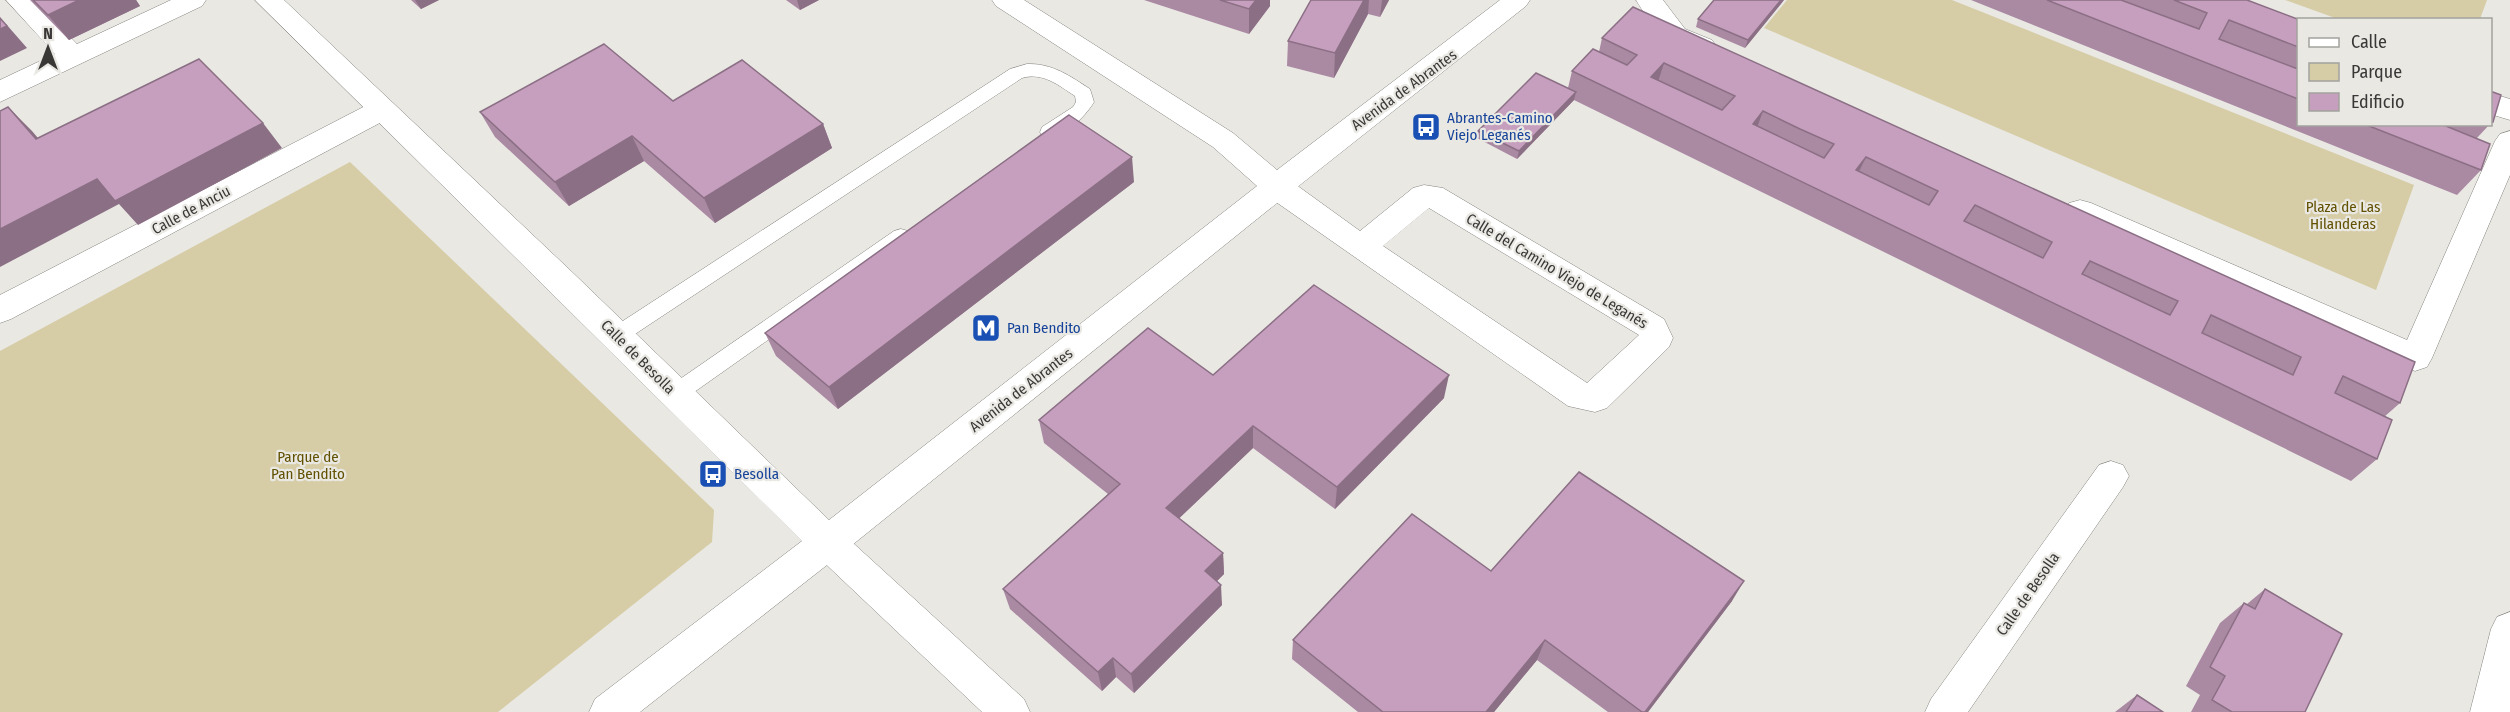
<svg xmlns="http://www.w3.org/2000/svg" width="2510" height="712" viewBox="0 0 2510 712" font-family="'Fira Sans Condensed',sans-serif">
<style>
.green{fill:#d6cca6}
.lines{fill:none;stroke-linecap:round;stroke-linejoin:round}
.lane-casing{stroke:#84837f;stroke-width:1}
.street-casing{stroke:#84837f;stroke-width:1}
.secondary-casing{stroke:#84837f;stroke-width:1}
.lane{fill:#fff;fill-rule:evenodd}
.street{fill:#fff;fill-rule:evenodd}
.secondary{fill:#fff;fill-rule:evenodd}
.wall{fill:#aa89a3}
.shaded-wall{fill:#8b6f85}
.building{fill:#c69fbe;stroke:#8b6f85;stroke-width:1.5;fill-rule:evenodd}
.labels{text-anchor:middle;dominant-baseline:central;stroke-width:4.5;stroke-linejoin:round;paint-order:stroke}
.street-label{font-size:15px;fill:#393837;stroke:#e9e8e3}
.transit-label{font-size:15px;fill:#164399;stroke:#e9e8e3;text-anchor:start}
.park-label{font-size:15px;fill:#625100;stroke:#e9e8e3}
</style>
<rect width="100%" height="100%" fill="#e9e8e3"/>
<g class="green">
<polygon points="1787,0 1952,0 2414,185 2376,290 1764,28"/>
<polygon points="2285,0 2487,0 2480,19 2338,19"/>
<polygon points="350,162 714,510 712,542 498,712 0,712 0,351"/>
</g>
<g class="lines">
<g class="lane-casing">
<g id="lane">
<path d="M 1027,64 C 1052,63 1070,76 1090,89 L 1094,102 C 1085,117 1061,142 1042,137 L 1040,132 L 1042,127 L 1073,107 L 1076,102 L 1075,96 C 1058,85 1043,72 1022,78 L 623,342 L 616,344 L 609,342 L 606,336 L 609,330 L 1010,69 Z"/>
<polygon points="901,229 908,231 911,236 908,241 683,400 675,403 667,400 664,394 667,388 894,231"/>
</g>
</g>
<g class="street-casing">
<g id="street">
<polygon points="6,0 34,0 77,44 171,0 206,0 202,6 0,102 0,80 55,54"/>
<path d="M 1636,0 L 1663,0 L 1685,29 L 1712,40 L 1716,46 L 1712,52 C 1676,62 1652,26 1636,0 Z"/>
<polygon points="2490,93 2510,99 2510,120 2490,114"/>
<polygon points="381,100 391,103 395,110 391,117 11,319 0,323 0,295 371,103"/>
<polygon points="2510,131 2510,175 2432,358 2427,367 2415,371 2069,219 2065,211 2069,203 2080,200 2091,203 2407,340 2495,141 2500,134"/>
<path d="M 1277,176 L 1288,179 L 1360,231 L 1413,188 L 1424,185 L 1443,188 L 1664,319 L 1673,338 L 1669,347 L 1607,408 L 1595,412 L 1568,406 L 1266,195 L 1262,187 L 1266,179 ZM 1429,208 L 1639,335 L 1587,383 L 1383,246 Z"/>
<polygon points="2111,461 2123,465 2129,476 2123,487 1968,712 1925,712 1931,699 2099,465"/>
<polygon points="828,527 841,532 1024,699 1030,712 982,712 815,554 810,543 815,532"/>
<polygon points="2510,612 2510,712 2470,712 2491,629 2497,617"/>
</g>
</g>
<g class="secondary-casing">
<polygon id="secondary" points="255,0 284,0 571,271 829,520 1257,186 1213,147 996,6 992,0 1024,0 1233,133 1277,170 1500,0 1530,0 1526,6 1267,211 841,554 640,712 589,712 595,699 802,541"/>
</g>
<use href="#lane" class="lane"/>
<use href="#street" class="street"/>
<use href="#secondary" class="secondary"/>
</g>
<g class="wall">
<polygon points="30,0 136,0 140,6 69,40"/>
<polygon points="411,0 439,0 421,9"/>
<polygon points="786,0 819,0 800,10"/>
<polygon points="1144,0 1270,0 1270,6 1249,34"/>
<polygon points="1311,0 1389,0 1380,17 1368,14 1334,78 1287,66 1288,41"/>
<polygon points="1784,0 1745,48 1696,27 1698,19"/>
<polygon points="1971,0 2247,0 2298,20 2298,124 2490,124 2476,139 2481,170 2457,195"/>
<polygon points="1633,7 2400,403 2384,417 2377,459 2351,481 1574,100 1517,159 1477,138 1478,131 1568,88 1572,71 1599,52 1602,38"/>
<polygon points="673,101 823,124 832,148 715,223 644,161 569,206 495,137 480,112"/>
<polygon points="1134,182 838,409 776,356 765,333"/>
<polygon points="1213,375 1444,398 1335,509 1253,448 1179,518 1223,553 1224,574 1217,581 1222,605 1134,693 1116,677 1102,691 1010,609 1003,589 1108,494 1044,443 1039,420"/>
<polygon points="1491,571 1732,601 1648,712 1608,712 1537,660 1494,712 1358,712 1292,659 1293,640"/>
<polygon points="2265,589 2305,712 2191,712 2200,695 2186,686 2220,623 2244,603 2247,604"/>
<polygon points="2137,695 2163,712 2115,712"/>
</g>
<g class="shaded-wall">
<polygon points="79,0 136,0 140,6 69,40 48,15"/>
<polygon points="415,0 439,0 421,9"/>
<polygon points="797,0 819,0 800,10"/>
<polygon points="1256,0 1270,0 1270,6 1249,34 1249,9"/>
<polygon points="1364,0 1369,0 1368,14 1334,78 1335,53"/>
<polygon points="1382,0 1389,0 1380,17"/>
<polygon points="1781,0 1784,0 1745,48 1748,40"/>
<polygon points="6,24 27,48 0,61 0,29"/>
<polygon points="1664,63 1656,88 1651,77"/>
<polygon points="1576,92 1574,100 1517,159 1519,151"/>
<polygon points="8,107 32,131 60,164 36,139"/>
<polygon points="1763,111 1754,136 1753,124"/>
<polygon points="263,123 282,148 138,225 119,204 0,267 0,229 97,179"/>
<polygon points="823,124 832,148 715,223 704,198"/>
<polygon points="632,136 644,161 569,206 555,182"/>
<polygon points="1132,157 1134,182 838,409 829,387"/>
<polygon points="1866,157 1854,182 1856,170"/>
<polygon points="1449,375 1444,398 1335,509 1337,487"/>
<polygon points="1253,426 1253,448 1168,529 1166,508"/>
<polygon points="1223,553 1224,574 1206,592 1205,571"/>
<polygon points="1744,581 1732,601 1648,712 1645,712"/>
<polygon points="1221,585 1222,605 1134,693 1131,674"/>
<polygon points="1545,640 1537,660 1494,712 1486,712"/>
<polygon points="1113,658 1116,677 1102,691 1098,672"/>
</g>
<g class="building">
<polygon points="33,0 79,0 48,15"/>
<polygon points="1220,0 1256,0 1249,9"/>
<polygon points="1311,0 1364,0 1335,53 1288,41"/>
<polygon points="1714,0 1781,0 1748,40 1698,19"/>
<polygon points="2047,0 2121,0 2199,29 2207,13 2174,0 2247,0 2300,20 2298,20 2298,47 2229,20 2219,39 2298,69 2298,99"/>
<path d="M 1633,7 L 2415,362 L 2400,403 L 2343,376 L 2335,393 L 2392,420 L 2377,459 L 1572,71 L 1593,49 L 1627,65 L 1637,55 L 1602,38 ZM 1664,63 L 1735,96 L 1722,110 L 1651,77 ZM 1763,111 L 1800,129 L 1834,144 L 1824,158 L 1753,124 ZM 1866,157 L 1938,191 L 1929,205 L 1856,170 ZM 1975,205 L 2052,242 L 2043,258 L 1964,221 ZM 2090,261 L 2178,301 L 2170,315 L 2082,274 ZM 2211,315 L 2301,357 L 2293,375 L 2202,333 Z"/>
<polygon points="0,18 7,26 0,29"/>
<polygon points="604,44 673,101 742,60 823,124 704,198 632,136 555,182 480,112"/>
<polygon points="199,59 263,123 115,201 97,179 0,229 0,111 8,107 36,139"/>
<polygon points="1536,73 1576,92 1519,151 1478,131"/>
<polygon points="2490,91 2501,95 2493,122 2490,121"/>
<polygon points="1069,115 1132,157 829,387 765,333"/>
<polygon points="2364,124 2441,124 2490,144 2481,170"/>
<polygon points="1314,285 1449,375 1337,487 1253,426 1166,508 1223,553 1205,571 1221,585 1131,674 1113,658 1098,672 1003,589 1120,484 1039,420 1148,328 1213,375"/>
<polygon points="1579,472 1744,581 1645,712 1642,712 1545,640 1486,712 1383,712 1293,640 1412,514 1491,571"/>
<polygon points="2265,589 2342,634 2305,712 2232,712 2212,700 2225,676 2210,667 2244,603 2255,609"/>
<polygon points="2137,695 2163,712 2126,712"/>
</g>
<defs>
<g id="bus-square" transform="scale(1.5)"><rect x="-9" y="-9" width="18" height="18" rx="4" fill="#1a4fb4" stroke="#e9e8e3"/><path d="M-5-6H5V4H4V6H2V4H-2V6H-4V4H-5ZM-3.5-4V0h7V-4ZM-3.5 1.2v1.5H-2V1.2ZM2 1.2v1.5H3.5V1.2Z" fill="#fff"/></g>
<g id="metro-square" transform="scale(1.5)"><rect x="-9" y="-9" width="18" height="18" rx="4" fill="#1a4fb4" stroke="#e9e8e3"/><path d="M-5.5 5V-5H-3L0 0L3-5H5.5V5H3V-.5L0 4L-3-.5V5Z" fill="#fff"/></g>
</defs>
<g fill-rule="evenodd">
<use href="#bus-square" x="1426" y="127"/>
<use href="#metro-square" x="986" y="328"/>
<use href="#bus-square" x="713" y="474"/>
</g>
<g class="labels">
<g class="street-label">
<text transform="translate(1404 90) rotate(-36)">Avenida de Abrantes</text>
<text transform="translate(191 210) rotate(-28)">Calle de Anciu</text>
<text transform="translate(1557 271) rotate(31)">Calle del Camino Viejo de Leganés</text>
<text transform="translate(638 357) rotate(45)">Calle de Besolla</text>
<text transform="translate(1021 390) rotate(-38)">Avenida de Abrantes</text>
<text transform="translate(2028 594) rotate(-55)">Calle de Besolla</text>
</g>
<g class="transit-label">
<text x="1447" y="118">Abrantes-Camino<tspan x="1447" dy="17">Viejo Leganés</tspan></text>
<text x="1007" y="328">Pan Bendito</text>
<text x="734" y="474">Besolla</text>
</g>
<g class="park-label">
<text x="2343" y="207">Plaza de Las<tspan x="2343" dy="17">Hilanderas</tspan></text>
<text x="308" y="457">Parque de<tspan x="308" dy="17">Pan Bendito</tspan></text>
</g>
</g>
<rect x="2297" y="18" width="195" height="108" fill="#e9e8e3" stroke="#a3a29e" stroke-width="1.5"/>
<rect x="2309" y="38" width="30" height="9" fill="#ffffff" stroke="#a3a29e" stroke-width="1.5"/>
<text x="2351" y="48" font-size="18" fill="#393837">Calle</text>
<rect x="2309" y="63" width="30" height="18" fill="#d6cca6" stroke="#a3a29e" stroke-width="1.5"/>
<text x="2351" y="78" font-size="18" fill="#393837">Parque</text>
<rect x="2309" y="93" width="30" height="18" fill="#c69fbe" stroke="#a3a29e" stroke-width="1.5"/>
<text x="2351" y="108" font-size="18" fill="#393837">Edificio</text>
<g transform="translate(48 48)" stroke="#e9e8e3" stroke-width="4.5" paint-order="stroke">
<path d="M0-4.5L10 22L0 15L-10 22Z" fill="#393837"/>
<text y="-9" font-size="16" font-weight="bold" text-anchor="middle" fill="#393837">N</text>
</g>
</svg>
